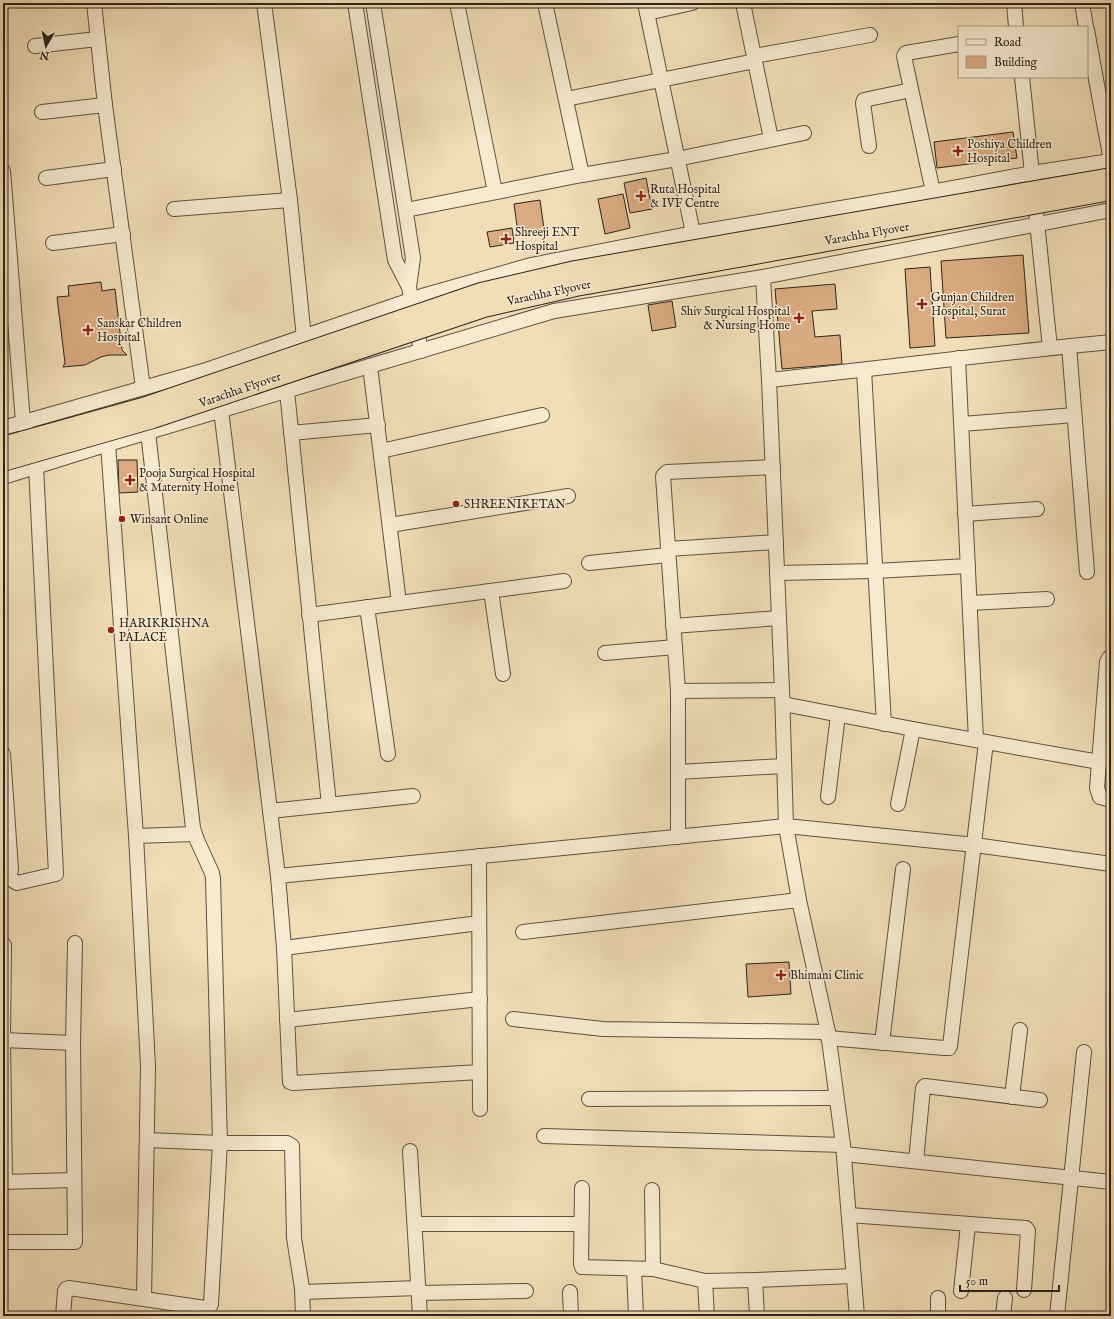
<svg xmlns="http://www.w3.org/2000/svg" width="1114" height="1319" viewBox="0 0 1114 1319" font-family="'IM FELL English',serif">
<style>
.building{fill:#daab80;stroke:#2d241c}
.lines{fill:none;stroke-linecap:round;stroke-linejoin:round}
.minor-casing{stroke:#5e5242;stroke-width:16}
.minor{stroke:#f6ead0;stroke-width:14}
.major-bridge-casing{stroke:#2d241c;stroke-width:20;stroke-linecap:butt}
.major-bridge{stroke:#f1deb6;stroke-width:18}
.poi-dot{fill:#8f2418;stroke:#f6ead0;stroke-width:1.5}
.labels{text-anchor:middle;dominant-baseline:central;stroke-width:3;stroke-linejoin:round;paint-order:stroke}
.poi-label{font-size:12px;fill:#2d241c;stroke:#f6ead0;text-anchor:start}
.street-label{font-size:12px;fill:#2d241c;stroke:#f6ead0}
</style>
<rect width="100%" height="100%" fill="#f1deb6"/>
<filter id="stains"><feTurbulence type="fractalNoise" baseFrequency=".005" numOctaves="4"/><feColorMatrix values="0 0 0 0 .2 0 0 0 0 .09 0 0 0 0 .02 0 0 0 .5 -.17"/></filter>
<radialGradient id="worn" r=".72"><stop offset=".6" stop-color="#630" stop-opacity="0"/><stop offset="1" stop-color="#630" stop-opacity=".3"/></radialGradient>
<g class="building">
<polygon points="1013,132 1017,158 937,168 934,142"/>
<polygon points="646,178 652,209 630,213 624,183"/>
<polygon points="623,194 630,228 605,234 598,199"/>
<polygon points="540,200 544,229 518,233 514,204"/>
<polygon points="512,228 514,243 490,247 487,232"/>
<polygon points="1023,255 1029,333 946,338 941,261"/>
<polygon points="930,267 935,346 910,348 905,269"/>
<polygon points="101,282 102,291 115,289 122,350 127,355 109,355 101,357 85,365 63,367 65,363 57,297 69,296 68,286"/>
<polygon points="835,284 837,309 812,311 815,337 840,335 842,364 782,369 775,289"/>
<polygon points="672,301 676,327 652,331 648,305"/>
<polygon points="118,460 137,460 138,492 119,493"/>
<polygon points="789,962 791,994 748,997 746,964"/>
</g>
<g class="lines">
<g class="minor-casing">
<g id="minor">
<polyline points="94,3 105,105 143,388"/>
<polyline points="264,3 290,200 304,338"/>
<polyline points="355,3 395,260 409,287 421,351"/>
<polyline points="373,3 413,258 409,287"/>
<polyline points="457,3 495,192"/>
<polyline points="545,3 582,175"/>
<polyline points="645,3 693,233"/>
<polyline points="743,3 771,139"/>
<polyline points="1014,3 1016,27"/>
<polyline points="1082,3 1086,27"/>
<polyline points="647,13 692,3"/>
<polyline points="1087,30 1111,161"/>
<polyline points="35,46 97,39"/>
<polyline points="754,56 870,35"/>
<polyline points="1022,77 1050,348"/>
<polyline points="566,99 755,61"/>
<polyline points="42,112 105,105"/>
<polyline points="869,146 863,103 864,100 911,90"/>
<polyline points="3,171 23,422 26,429"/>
<polyline points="46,178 114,169"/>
<polyline points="933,192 904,56 906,53 959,44"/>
<polyline points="174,209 290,200"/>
<polyline points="406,210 582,175 677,159 804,133"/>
<polyline points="53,243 123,234"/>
<polyline points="763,277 769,380 782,690 786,826 799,900 828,1032 843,1145 857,1316"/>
<polyline points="1069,346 1087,572"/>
<polyline points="958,358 976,740"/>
<polyline points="370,366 399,603"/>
<polyline points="864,370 884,724"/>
<path d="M 769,380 C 883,368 997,353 1111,342"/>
<polyline points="287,391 329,805"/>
<polyline points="221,410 278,876 284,948 290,1082 293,1083 480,1072"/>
<polyline points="962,424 1074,415"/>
<polyline points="3,428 203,371 422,296 531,265 693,233 900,198 1032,173 1111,161"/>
<polyline points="291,433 378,425"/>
<polyline points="108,444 136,836 148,1066 144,1299"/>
<polyline points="381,451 542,415"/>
<polyline points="3,477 108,444 554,311 763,277 1111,210"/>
<polyline points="965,514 1037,509"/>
<polyline points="390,525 568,496"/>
<polyline points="668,549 776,542"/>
<polyline points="589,563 668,555"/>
<polyline points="777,573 875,571 968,566"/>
<polyline points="491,591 503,674"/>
<polyline points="970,603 1047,599"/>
<polyline points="367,607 388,754"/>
<polyline points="309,615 564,581"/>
<polyline points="673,626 779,618"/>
<polyline points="605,653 675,647"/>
<polyline points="1111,658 1109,658 1107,662 1097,788 1100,797 1111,800"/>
<polyline points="678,691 782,690"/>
<polyline points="783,704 913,729 1099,762"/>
<path d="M 3,754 L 11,869 C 10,875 9,878 3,879"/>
<polyline points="678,772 783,766"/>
<polyline points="828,797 838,715"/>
<polyline points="898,804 913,729"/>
<polyline points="270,811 413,796"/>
<polyline points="136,836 194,834"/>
<polyline points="678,837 678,691 663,476 667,472 773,467"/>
<polyline points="479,856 480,1109"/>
<polyline points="278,876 786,826 975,845 1111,864"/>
<polyline points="8,877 17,883 56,874 36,466 34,459"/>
<polyline points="523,932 799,900"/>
<polyline points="4,945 3,1040 5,1182"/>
<polyline points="284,948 479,923"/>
<polyline points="513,1019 603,1029 828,1032"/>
<polyline points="287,1020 480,999"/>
<polyline points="828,1038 944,1048 949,1048 950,1046 986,742"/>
<polyline points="3,1040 73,1043"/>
<polyline points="882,1043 903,869"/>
<polyline points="1012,1097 1020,1030"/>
<polyline points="589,1099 836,1098"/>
<polyline points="544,1136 843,1145"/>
<polyline points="147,1140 220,1143 287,1143 292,1146 294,1238 302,1288 303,1316"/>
<polyline points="410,1151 420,1316"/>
<polyline points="844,1154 1111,1182"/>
<polyline points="916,1161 923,1088 925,1086 1040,1100"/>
<polyline points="3,1182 74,1180"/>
<polyline points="582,1188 581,1264 582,1267 653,1269 705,1281 755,1280 853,1276"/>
<polyline points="652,1190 653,1269"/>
<polyline points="849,1215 1026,1228 1028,1231 1024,1290"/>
<polyline points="415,1224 581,1224"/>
<polyline points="3,1242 75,1242 73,1043 75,943"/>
<polyline points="634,1269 636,1316"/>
<polyline points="755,1280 757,1316"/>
<polyline points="705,1281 707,1316"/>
<polyline points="961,1291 968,1225"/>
<polyline points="303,1292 419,1288"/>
<polyline points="570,1292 571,1316"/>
<polyline points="419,1293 526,1291"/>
<polyline points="63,1316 65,1291 66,1289 69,1288 205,1308 210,1306 211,1304 220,1143 213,878 212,873 197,840 193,828 148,432"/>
<polyline points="938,1316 938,1298"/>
<polyline points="1003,1316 1005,1298"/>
<polyline points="1057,1316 1084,1052"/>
</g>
</g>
<use href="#minor" class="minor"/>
<g class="major-bridge-casing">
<g id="major-bridge">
<polyline points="3,446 143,407 481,292 575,270 1111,177"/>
<polyline points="3,462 153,419 484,308 576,287 1111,191"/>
</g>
</g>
<use href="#major-bridge" class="major-bridge"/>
</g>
<g class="poi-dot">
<path d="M956 145h4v4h4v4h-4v4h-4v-4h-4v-4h4z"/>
<path d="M639 190h4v4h4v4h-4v4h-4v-4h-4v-4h4z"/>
<path d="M504 233h4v4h4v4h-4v4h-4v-4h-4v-4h4z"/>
<path d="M920 298h4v4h4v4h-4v4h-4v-4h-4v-4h4z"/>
<path d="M797 312h4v4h4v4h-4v4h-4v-4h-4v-4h4z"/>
<path d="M86 324h4v4h4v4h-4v4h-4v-4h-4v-4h4z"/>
<path d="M128 474h4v4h4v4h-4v4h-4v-4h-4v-4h4z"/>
<circle cx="456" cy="504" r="4"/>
<circle cx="122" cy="519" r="4"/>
<circle cx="111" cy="630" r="4"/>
<path d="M779 969h4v4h4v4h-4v4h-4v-4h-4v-4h4z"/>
</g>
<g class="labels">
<g class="poi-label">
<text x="967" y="144">Poshiya Children<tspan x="967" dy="14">Hospital</tspan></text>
<text x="650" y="189">Ruta Hospital<tspan x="650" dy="14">&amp; IVF Centre</tspan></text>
<text x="515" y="232">Shreeji ENT<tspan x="515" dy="14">Hospital</tspan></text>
<text x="931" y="297">Gunjan Children<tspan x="931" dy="14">Hospital, Surat</tspan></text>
<text x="790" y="311" text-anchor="end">Shiv Surgical Hospital<tspan x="790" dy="14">&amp; Nursing Home</tspan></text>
<text x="97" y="323">Sanskar Children<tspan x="97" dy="14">Hospital</tspan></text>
<text x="139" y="473">Pooja Surgical Hospital<tspan x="139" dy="14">&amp; Maternity Home</tspan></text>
<text x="464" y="504">SHREENIKETAN</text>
<text x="130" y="519">Winsant Online</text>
<text x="119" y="623">HARIKRISHNA<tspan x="119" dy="14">PALACE</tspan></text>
<text x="790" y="975">Bhimani Clinic</text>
</g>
<g class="street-label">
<text transform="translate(867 234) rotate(-10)">Varachha Flyover</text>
<text transform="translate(549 293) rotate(-12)">Varachha Flyover</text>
<text transform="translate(240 390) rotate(-19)">Varachha Flyover</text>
</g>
</g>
<rect width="1114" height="1319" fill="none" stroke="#f1deb6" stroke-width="16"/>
<rect x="4" y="4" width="1106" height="1311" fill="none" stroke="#2d241c" stroke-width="2"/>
<rect x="8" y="8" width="1098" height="1303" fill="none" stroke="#2d241c"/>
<rect x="958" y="26" width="130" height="52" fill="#f6ead0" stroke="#a69b88"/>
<rect x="966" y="39" width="20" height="6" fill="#f6ead0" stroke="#a69b88"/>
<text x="994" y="46" font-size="12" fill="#2d241c">Road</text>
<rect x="966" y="56" width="20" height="12" fill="#daab80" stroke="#a69b88"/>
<text x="994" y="66" font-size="12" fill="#2d241c">Building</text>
<g transform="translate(46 46) rotate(189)" stroke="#f6ead0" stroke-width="3" paint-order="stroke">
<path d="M0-3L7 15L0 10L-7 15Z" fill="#2d241c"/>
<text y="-6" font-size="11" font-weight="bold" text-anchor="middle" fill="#2d241c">N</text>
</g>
<path d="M960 1285v6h99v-6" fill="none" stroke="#2d241c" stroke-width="2"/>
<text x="966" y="1285" font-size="12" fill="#2d241c" stroke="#f6ead0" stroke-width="3" paint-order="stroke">50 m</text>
<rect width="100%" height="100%" filter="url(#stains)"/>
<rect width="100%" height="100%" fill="url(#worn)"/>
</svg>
